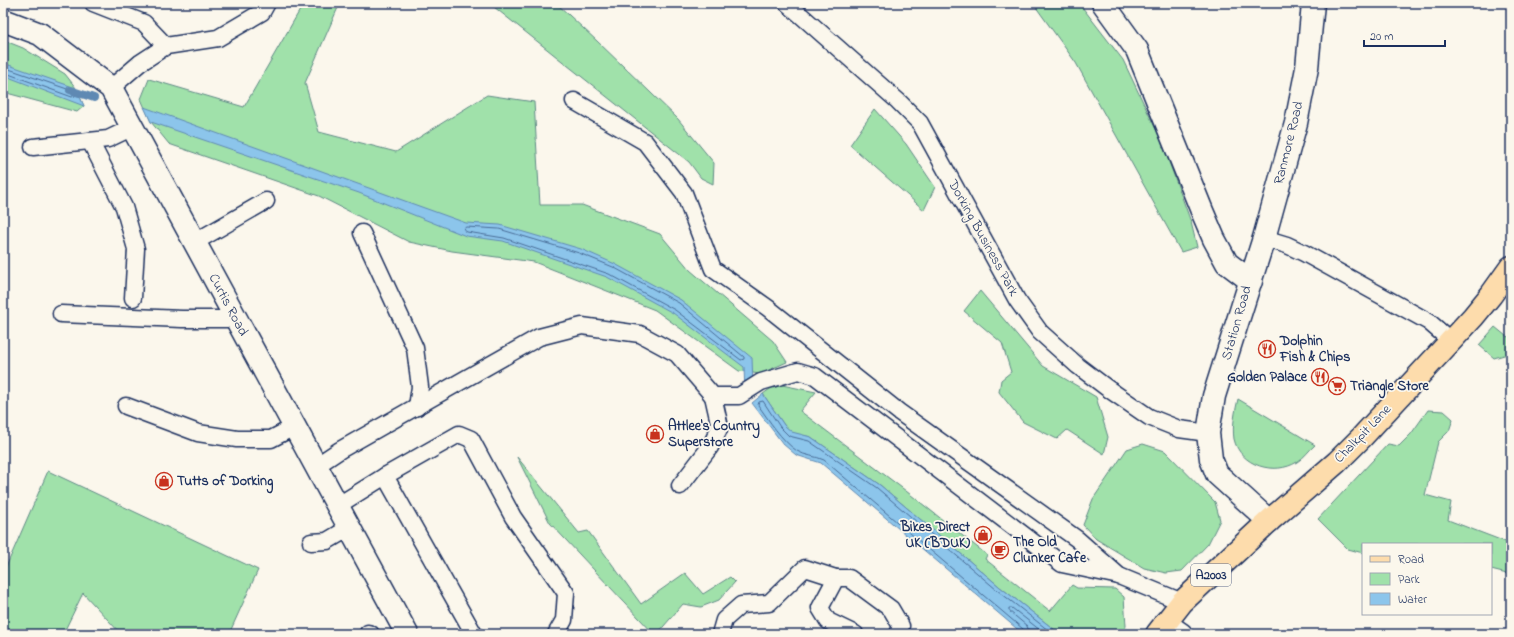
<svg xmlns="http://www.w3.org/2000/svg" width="1514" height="637" viewBox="0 0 1514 637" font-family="'Indie Flower',sans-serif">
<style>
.green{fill:#a0e1aa;stroke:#5e8884}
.water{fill:#8cc5eb;stroke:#5f89b3}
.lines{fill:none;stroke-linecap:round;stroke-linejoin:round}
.shore{stroke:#486b96;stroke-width:1}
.stream{stroke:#5f89b3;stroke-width:8}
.lane-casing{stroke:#1b2f5e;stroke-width:19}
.street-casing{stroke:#1b2f5e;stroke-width:25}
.secondary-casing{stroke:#1b2f5e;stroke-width:25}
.primary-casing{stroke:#1b2f5e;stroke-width:25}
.lane{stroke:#fbf7ec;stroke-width:16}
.street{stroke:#fbf7ec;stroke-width:22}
.secondary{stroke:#fbf7ec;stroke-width:22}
.primary{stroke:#fddcac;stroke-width:22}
.labels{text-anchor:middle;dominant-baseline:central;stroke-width:3.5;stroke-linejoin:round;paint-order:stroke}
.shield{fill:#fbf7ec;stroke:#5e6b89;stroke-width:1}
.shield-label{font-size:13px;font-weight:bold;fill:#1b2f5e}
.street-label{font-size:14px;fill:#1b2f5e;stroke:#fbf7ec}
.poi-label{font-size:14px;font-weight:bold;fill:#1b2f5e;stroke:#fbf7ec;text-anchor:start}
</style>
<rect width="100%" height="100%" fill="#fbf7ec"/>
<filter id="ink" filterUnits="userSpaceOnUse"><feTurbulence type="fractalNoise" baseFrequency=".025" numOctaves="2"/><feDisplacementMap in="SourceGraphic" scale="8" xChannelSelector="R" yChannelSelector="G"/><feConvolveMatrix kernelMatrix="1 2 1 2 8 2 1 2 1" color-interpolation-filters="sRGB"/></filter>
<g filter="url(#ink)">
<g class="green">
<polygon points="304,3 340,3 305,83 319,132 396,152 487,95 534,102 540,205 582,205 660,234 690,270 773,341 787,362 760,374 739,371 655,310 534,262 452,251 409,242 319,196 169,144 151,122 141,99 149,79 244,107"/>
<polygon points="489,3 556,3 597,41 678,119 714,163 713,184 701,178 689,162"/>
<polygon points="1033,3 1079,3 1123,60 1161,140 1191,222 1197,247 1181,252 1076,63"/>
<polygon points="3,40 23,48 65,74 76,88 84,106 77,112 3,92"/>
<polygon points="875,109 906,144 935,187 924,210 850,145"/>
<polygon points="980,291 1043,366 1096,397 1108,437 1104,454 1067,430 1057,439 1023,422 999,392 1001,380 1011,372 1002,343 964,311"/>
<polygon points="1495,327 1506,336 1511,338 1511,353 1494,358 1479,345"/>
<polygon points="782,385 816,392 800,411 906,491 987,555 985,559 1050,611 1072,585 1077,588 1115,589 1124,597 1126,626 1123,634 1060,634 1000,587 880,485 811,437 792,433 784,425 763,394 770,389"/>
<path d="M 1238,399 L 1315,445 C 1309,450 1304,458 1297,462 C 1275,476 1240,466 1234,439 C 1232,426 1235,412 1238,399 Z"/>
<polygon points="1428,410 1444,411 1453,419 1449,431 1438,442 1425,495 1451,502 1448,520 1511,544 1511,575 1491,570 1491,544 1363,544 1363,553 1348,549 1318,519 1388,444 1399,446 1411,434"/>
<polygon points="1143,444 1165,451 1215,502 1220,520 1208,544 1182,571 1166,573 1144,568 1096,539 1083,525 1093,499 1127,449"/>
<polygon points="517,457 579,533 588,531 641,604 685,573 703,594 730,577 735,582 719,600 701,607 683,604 657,634 654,634 550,523"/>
<polygon points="48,471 258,570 229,634 121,634 83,593 63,634 3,634 3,574"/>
</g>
<g class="water">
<polygon points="3,63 76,88 84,106 3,75"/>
<polygon points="144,107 466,223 500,225 581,249 615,264 681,300 752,358 753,386 745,394 744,367 673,313 607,277 503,241 466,236 359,193 151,122"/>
<polygon points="763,394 784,425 792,432 811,437 880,485 1000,587 1060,634 1023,634 821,463 796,455 783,444 752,403"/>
</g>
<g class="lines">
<g class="shore">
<polyline points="3,67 73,91 75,96 72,97 3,72"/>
<polygon points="466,227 499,229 579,253 613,267 679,303 744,357 744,359 741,360 675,310 609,274 504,238 467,232 464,230"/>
<path d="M 1025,634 L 1023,629 L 824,460 C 816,456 805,456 797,451 C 781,440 769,420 758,405 L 759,402 L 763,401 L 780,427 L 789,436 L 809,441 L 877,488 L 997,590 L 1053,634"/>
<polyline points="1030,634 1027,626 1009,611 1009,608 1012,608 1045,634"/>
</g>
<polyline class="stream" points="70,90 94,98"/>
<g class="lane-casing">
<g id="lane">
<polyline points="93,3 144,23 166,46"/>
<polyline points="787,3 898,101 920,123 1017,300 1040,332 1078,366 1107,388 1149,417 1179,429 1208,433"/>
<polyline points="111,88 140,63 166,46 218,38 262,12 267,3"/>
<polyline points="574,101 645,142 684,193 713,269 768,308 899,412 1077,539 1119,576 1182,602"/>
<polyline points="90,141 124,207 136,249 133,298"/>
<polyline points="33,147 108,139 133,127"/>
<polyline points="362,233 415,348 420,387 417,407"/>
<polyline points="1264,238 1287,245 1304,253 1429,322 1451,341"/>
<polyline points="195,242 266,201"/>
<polyline points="61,314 182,319 235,319"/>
<polyline points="126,406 198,433 237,439 271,439 294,427"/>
<polyline points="316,466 340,450 539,337 582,326 640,334 677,354 713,396 739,396 761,382 798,371 815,376 1062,564 1119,576"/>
<polyline points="680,486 710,447 720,427 713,396"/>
<polyline points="337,506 385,476"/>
<polyline points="311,542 327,541 349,528"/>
<polyline points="368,633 371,634"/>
<polyline points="474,634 385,476 459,434 471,439 513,517 566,593 564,620 556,634"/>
<polyline points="720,634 724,620 741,605 769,603 805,568 836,578"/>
<polyline points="855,634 828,621 820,608 836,578 849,578 891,609 901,626 898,634"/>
</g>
</g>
<g class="street-casing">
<g id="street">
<polyline points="1103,3 1137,50 1202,211 1214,239 1227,263 1251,281"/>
<polyline points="3,20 40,34 111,88 407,634"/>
<polyline points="1165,623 1181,634"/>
</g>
</g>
<g class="secondary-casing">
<polyline id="secondary" points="1269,521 1217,474 1211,459 1208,433 1214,396 1264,238 1296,123 1307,68 1313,3"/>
</g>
<g class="primary-casing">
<polyline id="primary" points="1157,634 1182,602 1269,521 1337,462 1361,438 1473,317 1491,295 1511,267"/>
</g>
<use href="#lane" class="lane"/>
<use href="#street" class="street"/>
<use href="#secondary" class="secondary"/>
<use href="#primary" class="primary"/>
</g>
</g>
<defs>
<g id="restaurant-ring" transform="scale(0.9)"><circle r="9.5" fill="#fbf7ec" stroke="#c8321e" stroke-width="1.5"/><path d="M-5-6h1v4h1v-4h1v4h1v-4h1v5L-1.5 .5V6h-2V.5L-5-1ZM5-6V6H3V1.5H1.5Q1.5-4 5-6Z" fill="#c8321e"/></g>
<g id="supermarket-ring" transform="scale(0.9)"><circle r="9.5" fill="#fbf7ec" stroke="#c8321e" stroke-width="1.5"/><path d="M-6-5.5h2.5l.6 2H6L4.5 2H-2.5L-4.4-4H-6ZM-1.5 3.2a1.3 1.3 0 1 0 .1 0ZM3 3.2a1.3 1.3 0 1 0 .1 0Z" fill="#c8321e"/></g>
<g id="shop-ring" transform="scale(0.9)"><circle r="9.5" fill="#fbf7ec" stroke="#c8321e" stroke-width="1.5"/><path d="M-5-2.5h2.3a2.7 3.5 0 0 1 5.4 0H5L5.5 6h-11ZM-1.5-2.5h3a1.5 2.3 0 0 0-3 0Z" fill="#c8321e"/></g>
<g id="cafe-ring" transform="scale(0.9)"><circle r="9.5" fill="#fbf7ec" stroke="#c8321e" stroke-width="1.5"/><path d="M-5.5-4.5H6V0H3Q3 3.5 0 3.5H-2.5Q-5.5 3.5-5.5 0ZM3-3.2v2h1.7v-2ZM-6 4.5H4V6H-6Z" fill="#c8321e"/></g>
</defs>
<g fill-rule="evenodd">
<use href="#restaurant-ring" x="1267" y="349"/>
<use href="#restaurant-ring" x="1320" y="377"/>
<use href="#supermarket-ring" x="1337" y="386"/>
<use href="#shop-ring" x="655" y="434"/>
<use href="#shop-ring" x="164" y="481"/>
<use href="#shop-ring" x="983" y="535"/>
<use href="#cafe-ring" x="1000" y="550"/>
</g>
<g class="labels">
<rect class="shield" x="1191" y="564" width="40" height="22" rx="3"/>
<g class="shield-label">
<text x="1211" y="575">A2003</text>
</g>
<g class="street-label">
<text transform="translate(1289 143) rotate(-76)">Ranmore Road</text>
<text transform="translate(983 238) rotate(61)">Dorking Business Park</text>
<text transform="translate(228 305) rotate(62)">Curtis Road</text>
<text transform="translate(1237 323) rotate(-74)">Station Road</text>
<text transform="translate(1363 434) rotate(-46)">Chalkpit Lane</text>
</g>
<g class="poi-label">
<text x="1280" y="341">Dolphin<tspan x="1280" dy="16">Fish &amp; Chips</tspan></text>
<text x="1307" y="377" text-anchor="end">Golden Palace</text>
<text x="1350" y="386">Triangle Store</text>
<text x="668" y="426">Attlee's Country<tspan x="668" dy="16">Superstore</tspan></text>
<text x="177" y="481">Tutts of Dorking</text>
<text x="970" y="527" text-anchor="end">Bikes Direct<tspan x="970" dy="16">UK (BDUK)</tspan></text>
<text x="1013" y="542">The Old<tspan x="1013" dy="16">Clunker Cafe</tspan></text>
</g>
</g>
<rect width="1514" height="637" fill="none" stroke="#fbf7ec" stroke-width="16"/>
<rect x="8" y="8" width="1498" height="621" fill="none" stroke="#1b2f5e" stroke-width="1.5" filter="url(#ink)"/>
<rect x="1362" y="543" width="130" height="72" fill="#fbf7ec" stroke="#a1a7b3"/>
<rect x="1370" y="556" width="20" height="6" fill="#fddcac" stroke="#a1a7b3"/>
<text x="1398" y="563" font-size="12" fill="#1b2f5e">Road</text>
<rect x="1370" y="573" width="20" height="12" fill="#a0e1aa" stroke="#a1a7b3"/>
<text x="1398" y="583" font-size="12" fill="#1b2f5e">Park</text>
<rect x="1370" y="593" width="20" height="12" fill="#8cc5eb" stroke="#a1a7b3"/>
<text x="1398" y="603" font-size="12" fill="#1b2f5e">Water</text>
<path d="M1364 40v6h81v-6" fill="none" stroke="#1b2f5e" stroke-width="2"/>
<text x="1370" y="40" font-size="12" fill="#1b2f5e" stroke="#fbf7ec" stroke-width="3" paint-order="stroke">20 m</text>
</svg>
